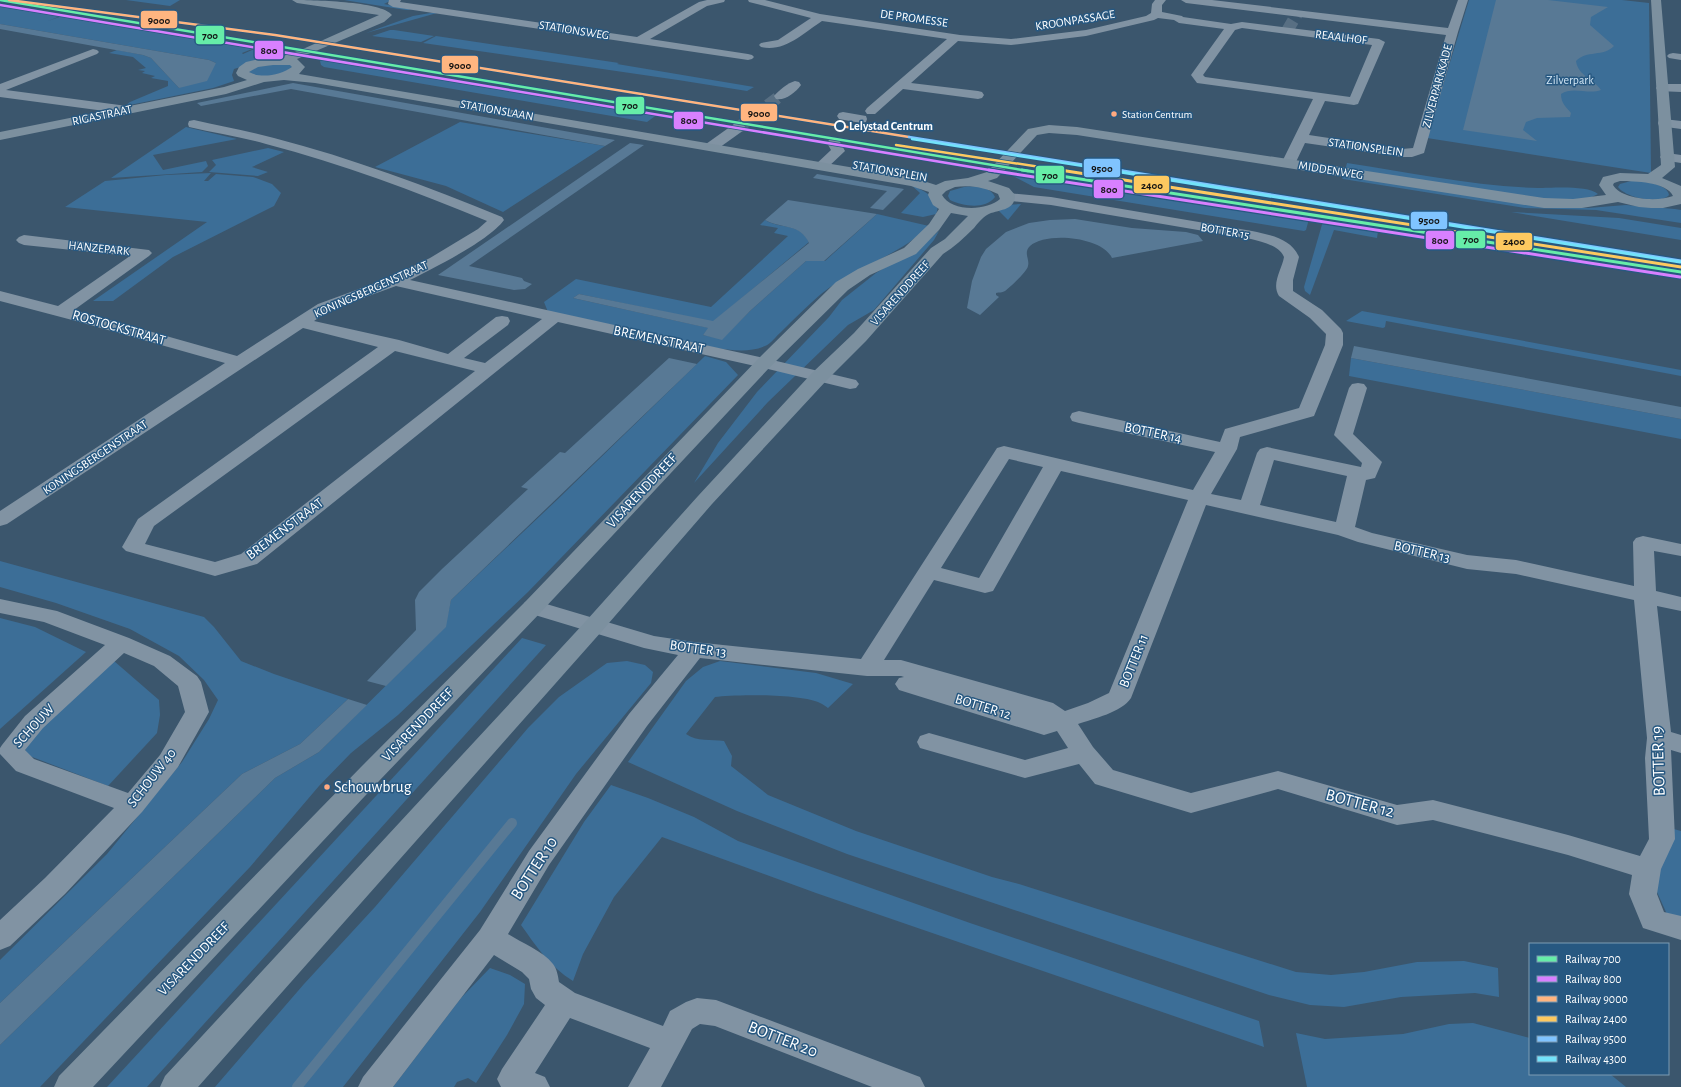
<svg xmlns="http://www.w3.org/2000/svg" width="1681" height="1087" viewBox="0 0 1681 1087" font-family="'Alegreya Sans',sans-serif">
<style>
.green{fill:#3c6e97}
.water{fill:#587995}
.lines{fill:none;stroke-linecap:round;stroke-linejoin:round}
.stream{stroke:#587995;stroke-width:10}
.street-tunnel{stroke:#586f83;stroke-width:12;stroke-dasharray:12 6;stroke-linecap:butt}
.street{fill:#8193a3;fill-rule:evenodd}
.secondary{fill:#7c909f;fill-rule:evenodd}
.rail-1-far1-casing{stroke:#275881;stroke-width:4}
.rail-1-casing{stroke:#275881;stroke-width:5.5}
.rail-2-far1-casing{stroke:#275881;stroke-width:4}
.rail-2-casing{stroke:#275881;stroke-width:5.5}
.rail-3-casing{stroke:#275881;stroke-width:4}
.rail-4-far1-casing{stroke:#275881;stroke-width:4}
.rail-4-casing{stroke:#275881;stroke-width:5.5}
.rail-5-far1-casing{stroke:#275881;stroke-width:4}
.rail-5-casing{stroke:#275881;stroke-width:5.5}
.rail-6-far1-casing{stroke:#275881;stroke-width:4}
.rail-6-casing{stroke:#275881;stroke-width:5.5}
.rail-1-far1{stroke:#66eda8;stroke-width:2.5}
.rail-1{stroke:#66eda8;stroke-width:3}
.rail-2-far1{stroke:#d880ff;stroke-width:2.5}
.rail-2{stroke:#d880ff;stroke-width:3}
.rail-3{stroke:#ffb580;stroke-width:2.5}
.rail-4-far1{stroke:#fdc960;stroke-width:2.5}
.rail-4{stroke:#fdc960;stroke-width:3}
.rail-5-far1{stroke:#80c4ff;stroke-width:2.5}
.rail-5{stroke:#80c4ff;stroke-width:3}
.rail-6-far1{stroke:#73e2fa;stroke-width:2.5}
.rail-6{stroke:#73e2fa;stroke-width:3}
.bus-dot{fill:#ffa980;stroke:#275881;stroke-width:1.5}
.stop-dot{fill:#275881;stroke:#fff;stroke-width:2}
.labels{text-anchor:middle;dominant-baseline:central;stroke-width:3;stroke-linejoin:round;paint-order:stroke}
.far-bus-label{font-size:11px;fill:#fff;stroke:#275881;text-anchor:start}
.far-street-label{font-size:12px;fill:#fff;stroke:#275881}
.far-park-label{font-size:12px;fill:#d2e6f5;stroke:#275881}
.far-stop-label{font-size:12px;font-weight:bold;fill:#fff;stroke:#275881;text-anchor:start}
.street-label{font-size:14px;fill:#fff;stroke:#275881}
.near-bus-label{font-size:16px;fill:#fff;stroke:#275881;text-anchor:start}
.near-street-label{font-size:17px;fill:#fff;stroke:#275881}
.line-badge{stroke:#275881;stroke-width:1.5}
.pale-badge-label{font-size:11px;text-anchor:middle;font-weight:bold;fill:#111}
</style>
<rect width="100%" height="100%" fill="#3b566d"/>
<g class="green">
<polygon points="126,0 180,0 170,6"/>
<polygon points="344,0 392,0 384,4 413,10 406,10"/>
<polygon points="1469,0 1622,0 1649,3 1651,173 1427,138"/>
<polygon points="0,4 63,15 48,21 65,15 257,47 242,53 243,54 259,47 300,53 286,57 266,59 234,69 232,75 234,81 213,88 125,106 130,102 168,86 168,81 151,78 155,76 142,73 145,71 138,70 146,68 133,57 109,53 117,50 143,55 151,58 179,88 216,63 209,60 0,24"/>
<polygon points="436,12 437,13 366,33 413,16"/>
<polygon points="390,30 394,30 434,36 421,42 372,36"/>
<polygon points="436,36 619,63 617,64 754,87 747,91 678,80 423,43"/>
<polygon points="325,57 587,103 588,102 658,114 647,122 324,67 321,65 320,61"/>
<path d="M 288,63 L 294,67 C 283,77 265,77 251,75 L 248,71 L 251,67 Z"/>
<polygon points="460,122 605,146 503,212 446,186 375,167"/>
<polygon points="186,127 237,139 153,155 163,170 206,161 208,166 202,172 111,178"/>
<polygon points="268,148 284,152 252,167 268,172 258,176 209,172 216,165 212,160"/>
<path d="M 1347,163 C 1411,173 1474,186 1538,188 C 1552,188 1588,185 1598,194 L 1590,198 L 1558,201 L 1345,170 Z"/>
<polygon points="211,173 204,181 208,181 216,174 253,177 272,184 281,193 274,206 173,257 113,301 93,301 207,222 65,207 105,181 166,175"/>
<polygon points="1015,173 1036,176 1035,177 1309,219 1306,230 1304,231 1034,187 1013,176"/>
<polygon points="1343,176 1552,207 1588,208 1626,205 1675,209 1681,210 1681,223 1596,210 1525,208 1343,179 1342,178"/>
<path d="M 1631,181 C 1641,181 1667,183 1669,195 C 1660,205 1626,198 1618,187 L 1620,184 Z"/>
<path d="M 910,184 C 920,189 944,199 936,214 L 923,217 L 901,213 L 920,193 Z"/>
<path d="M 964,187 C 975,186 990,186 995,197 C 985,210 963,206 950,200 L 948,196 L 950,191 Z"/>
<polygon points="1021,204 1008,220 997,209 1005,205"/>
<polygon points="1511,212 1619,218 1681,228 1681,240"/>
<path d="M 877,214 L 929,226 C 898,257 854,267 821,294 C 807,306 794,319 781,332 C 776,336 771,344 765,346 C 749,353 731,350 714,348 L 548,312 L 544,302 L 576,279 L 711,307 L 788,236 L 774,233 L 778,228 L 760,225 L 765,220 C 782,230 799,222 809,242 L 713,322 L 579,294 L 573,298 L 709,328 L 703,335 L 722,339 L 750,311 L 806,261 L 825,261 Z"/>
<polygon points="1323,221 1378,231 1377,238 1334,230 1310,295 1305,291 1304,287"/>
<polygon points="939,231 934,240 874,310 848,325 768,402 694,483 718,443 757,392 829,317 842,300 876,273 924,244"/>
<polygon points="1362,311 1681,370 1681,376 1386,321 1385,327 1383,328 1346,321"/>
<polygon points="705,356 726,362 738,375 528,592 398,715 351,753 319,786 250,867 40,1087 0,1087 0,1045 275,778 319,752 445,627 451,600 558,499"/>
<polygon points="1351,358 1681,419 1681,439 1349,376"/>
<polygon points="0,561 204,617 214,627 241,661 274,674 348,699 300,744 242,774 0,1003 0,960 107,854 182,762 209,719 218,700 204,680 179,656 130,629 56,603 0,587"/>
<polygon points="0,618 35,627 86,652 0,729"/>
<polygon points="522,638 546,645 147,1087 107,1087"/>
<polygon points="114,661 159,700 160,715 157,733 108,786 27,755 24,746 34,734"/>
<polygon points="627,661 645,665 653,672 651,683 576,774 480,912 343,1087 215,1087 304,984 375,907 528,728 559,697 607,663"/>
<path d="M 720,661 L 816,673 L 853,684 L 828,708 C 825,706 823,704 820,703 C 803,694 735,694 715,697 L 686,734 C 697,742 711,739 724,741 L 732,756 L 731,766 L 768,795 L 856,831 L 992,877 L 1019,884 L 1296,972 L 1331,975 L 1364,972 L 1417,962 L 1464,961 L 1498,968 L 1499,997 L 1475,993 L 1401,997 L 1344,1007 L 1310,1005 L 1269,995 L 847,854 L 737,811 L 628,762 L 686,681 L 703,667 Z"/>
<path d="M 611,785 L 648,798 L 694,817 L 738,841 L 970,923 L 1259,1021 L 1264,1047 L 816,893 L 662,837 L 614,897 L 583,954 L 573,981 C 550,967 536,946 521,925 L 584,822 Z"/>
<polygon points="1670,828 1681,831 1681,924 1670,921 1657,892 1657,869"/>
<polygon points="490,968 510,975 525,984 524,1004 507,1035 476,1083 468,1078 457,1082 454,1087 393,1087 461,998"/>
<polygon points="1473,1023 1530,1038 1530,1074 1610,1074 1626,1087 1307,1087 1296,1033 1325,1039 1403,1034 1449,1024"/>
</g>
<g class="water">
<path d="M 1496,0 L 1548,0 L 1608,7 L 1591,17 L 1590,25 L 1614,46 C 1604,57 1586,50 1576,61 C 1578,76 1594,79 1601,90 C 1588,95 1573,86 1561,94 C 1561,103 1566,107 1571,113 L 1570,117 L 1537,118 L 1526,122 L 1523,130 L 1537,141 L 1463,130 Z"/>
<polygon points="0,24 209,60 216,63 207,81 179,88 151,58 143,55 0,29"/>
<polygon points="293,83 615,140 605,146 291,89 201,106 197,103"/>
<polygon points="630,143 644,145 469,266 522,278 524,281 532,284 525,289 514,290 438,275"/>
<polygon points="817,174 904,189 883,210 870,208 887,191 813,178"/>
<path d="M 788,200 L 877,214 L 824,261 L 806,261 L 750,311 L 722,340 L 703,335 L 708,328 L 573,298 L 579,294 L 713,321 L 809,243 C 800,223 781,229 765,220 Z"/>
<path d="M 1075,219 L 1132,228 L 1186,232 L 1198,235 L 1203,241 L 1112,258 C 1103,237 1046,231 1030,246 C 1023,253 1030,259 1028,266 C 1027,272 1010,287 1005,291 C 1002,293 999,292 996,293 L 996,295 L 999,297 L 980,315 L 967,308 L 972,281 L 981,257 L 986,249 L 1006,232 L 1029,223 L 1050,220 Z"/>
<polygon points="1354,346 1681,407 1681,419 1351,358"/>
<polygon points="669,358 697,364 451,600 446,627 386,686 367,681 416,630 415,600 419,592 442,569 528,489 521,487 560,452 565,453"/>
<polygon points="348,699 367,705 319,752 275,778 0,1045 0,1003 242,774 300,744"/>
</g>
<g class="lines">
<polyline class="stream" points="297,1087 512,823"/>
<g class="street-tunnel">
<polyline points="1287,31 1297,14"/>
<polyline points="739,127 780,96"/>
</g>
<g class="street">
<polygon points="389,0 401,0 400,2 637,37 699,2 707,0 725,0 724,2 707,6 650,39 748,54 752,55 754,57 752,59 748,60 393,7 388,4"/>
<path d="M 748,0 L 765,0 L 820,14 L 960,35 L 1011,39 L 1086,30 L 1146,16 L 1151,13 L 1152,4 L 1155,0 L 1166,0 L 1162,5 L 1162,12 L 1182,16 L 1183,17 L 1231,24 L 1242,22 L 1379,39 L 1385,42 L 1358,104 L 1354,105 L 1325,101 L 1309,135 L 1402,149 L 1413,148 L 1446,35 L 1186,3 L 1181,0 L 1212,0 L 1448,28 L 1458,0 L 1468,0 L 1458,32 L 1424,153 L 1412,157 L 1402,157 L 1305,143 L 1295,164 L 1293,167 L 1283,167 L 1281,164 L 1313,99 L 1197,83 L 1191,75 L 1224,29 L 1179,23 L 1174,20 L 1158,18 L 1154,20 L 1086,36 L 1011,45 L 958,41 L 911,83 L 978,91 L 982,92 L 984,95 L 982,98 L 978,99 L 903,89 L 875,114 L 867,114 L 865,111 L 867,108 L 947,39 L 822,21 C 805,32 784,53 761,47 L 759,45 L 761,43 L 778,40 L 811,18 L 749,2 ZM 1242,28 L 1372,45 L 1350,97 L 1205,77 L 1203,75 L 1235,30 Z"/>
<polygon points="93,49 97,50 99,52 97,54 6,90 127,106 131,107 133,110 131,113 127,114 0,97 0,84"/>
<polygon points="1673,53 1681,54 1681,60 1669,58 1667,56 1669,54"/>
<path d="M 795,81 L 799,82 L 801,85 C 796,92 785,101 776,99 L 774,96 C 779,90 788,83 795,81 Z"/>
<polygon points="1662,84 1681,84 1681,92 1658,91 1656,88 1658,85"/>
<polygon points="843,112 866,116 867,119 866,122 861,123 839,119 837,116 839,113"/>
<polygon points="1664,119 1681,121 1681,129 1659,126 1658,123 1659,120"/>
<path d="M 194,120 C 221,126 248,131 274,138 C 352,158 428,187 502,217 L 504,220 C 490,240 434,268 410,280 L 764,358 L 856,380 L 859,384 L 856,388 L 850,389 L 764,368 L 558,322 L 257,564 L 215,576 L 126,551 L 122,547 L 138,519 L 378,347 L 303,328 L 7,524 L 0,526 L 0,511 L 225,363 L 76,321 L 0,301 L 0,291 L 58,306 L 130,256 L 24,245 L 19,243 L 16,240 L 19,237 L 24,235 L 149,250 L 152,253 L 149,256 L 74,310 L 237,356 L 318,304 L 389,278 L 430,258 L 478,229 L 487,221 C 415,191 342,164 266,144 C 241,137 215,133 189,127 L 188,124 L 189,121 ZM 396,286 L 542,319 L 485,363 L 464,358 L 508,325 L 510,321 L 508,317 L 502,316 L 496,317 L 448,354 L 399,340 L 314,321 L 330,310 ZM 395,351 L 475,371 L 241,554 L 215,562 L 145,544 L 154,526 Z"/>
<polygon points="739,123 744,124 745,127 744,130 716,150 706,150 704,147 706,144 734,124"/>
<polygon points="834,139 839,140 845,151 826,169 816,169 814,166 831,150 827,143 829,140"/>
<polygon points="1667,153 1681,155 1681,163 1662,160 1660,157 1662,154"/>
<path d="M 1007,193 L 1051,197 L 1252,231 C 1270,235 1291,238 1299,257 L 1293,280 L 1293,291 L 1322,310 L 1341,329 L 1343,333 L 1343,345 L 1314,416 L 1240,437 L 1237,449 L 1211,494 L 1241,500 L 1257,453 L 1260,449 L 1267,447 L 1361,467 L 1362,463 L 1334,435 L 1349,388 L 1352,384 L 1358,383 L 1364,384 L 1367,388 L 1353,434 L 1382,462 L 1375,478 L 1366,480 L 1355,527 L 1372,533 L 1467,555 L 1516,560 L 1634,586 L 1633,542 L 1636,538 L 1643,536 L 1681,544 L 1681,556 L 1654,551 L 1656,591 L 1681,597 L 1681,611 L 1657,606 L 1671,732 L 1681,735 L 1681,753 L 1671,750 L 1675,839 L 1661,869 L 1657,894 L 1664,912 L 1681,916 L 1681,940 L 1643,928 L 1629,894 L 1632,875 L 1568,855 L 1433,820 L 1397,825 L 1278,789 L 1191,813 L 1095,784 L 1079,764 L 1025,778 L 920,748 L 917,742 L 920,736 L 929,733 L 1025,760 L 1068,748 L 1057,731 L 1044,735 L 899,690 L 895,684 L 899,678 L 904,677 L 901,676 L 867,676 L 700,658 L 647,726 L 549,865 L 508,934 C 522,943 543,951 553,964 C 557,969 558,976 559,982 L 575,993 L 663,1026 L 670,1011 L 686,1002 L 697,998 L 716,1000 L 920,1077 L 925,1087 L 872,1087 L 715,1026 L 700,1024 L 692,1029 L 661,1087 L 628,1087 L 650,1048 L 570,1018 L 535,1073 L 545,1077 L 550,1087 L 501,1087 L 497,1079 L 502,1069 L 545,1005 L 536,998 L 531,989 L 529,979 L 522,972 L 494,955 L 393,1087 L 358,1087 L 363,1077 L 480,930 L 529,851 L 629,714 L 678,655 L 644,648 L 525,612 L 522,607 L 525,602 L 533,600 L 654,636 L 694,642 L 861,659 L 997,448 L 1004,446 L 1193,490 L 1215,452 L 1079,423 L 1072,421 L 1070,417 L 1072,413 L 1079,411 L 1220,442 L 1225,429 L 1299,408 L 1325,345 L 1326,334 L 1310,318 L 1279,296 C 1271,284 1282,269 1284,257 C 1279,245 1262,242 1251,239 L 1051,205 L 1002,200 L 1000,197 L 1002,194 ZM 1009,459 L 1043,467 L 979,578 L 941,568 ZM 1274,460 L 1347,476 L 1336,522 L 1260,505 ZM 1061,471 L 1188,500 L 1109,693 L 1088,703 L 1065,711 L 1053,703 L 901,660 L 884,660 L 934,580 L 985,593 L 993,591 ZM 1206,505 L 1338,535 L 1358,542 L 1467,569 L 1516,574 L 1634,600 L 1647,738 L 1645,758 L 1649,839 L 1640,856 L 1568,835 L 1433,800 L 1397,805 L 1278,771 L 1191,793 L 1113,770 L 1093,747 L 1078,724 C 1093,719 1122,712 1131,698 Z"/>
<path d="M 0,599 L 57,611 L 129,638 L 170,656 L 197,676 L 201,682 L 209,712 L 178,767 L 142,812 L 65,894 L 10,946 L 0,950 L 0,920 L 45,878 L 114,808 L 16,771 L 0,754 L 0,748 L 2,745 L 25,716 L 105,645 L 44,622 L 0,613 ZM 124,653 L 154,666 L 178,686 L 185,712 L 160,755 L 128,793 L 34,759 L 25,750 L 43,728 Z"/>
</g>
<path class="secondary" d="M 292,0 C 310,0 382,1 392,15 L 384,22 L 297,59 L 305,67 L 299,74 L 914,178 L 936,185 L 945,181 L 968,178 L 987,172 L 1028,129 L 1049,125 L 1077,127 L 1544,198 L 1573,199 L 1606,195 L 1599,185 L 1603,177 L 1620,173 L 1648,174 L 1661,165 L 1651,0 L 1661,0 L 1675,167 L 1662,178 L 1681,186 L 1681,204 L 1663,208 L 1651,208 L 1639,207 L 1618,202 L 1582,208 L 1544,208 L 1077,135 L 1049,133 L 1037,135 L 997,178 L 988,181 L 1009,188 L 1015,195 C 1015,212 997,209 987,215 C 982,218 977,224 974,228 C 964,238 954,247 943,254 L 866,341 L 826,381 L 712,504 L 602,631 L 198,1087 L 160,1087 L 165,1076 L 586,621 L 698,496 L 812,373 L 854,333 L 931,248 L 945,239 L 968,216 L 951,213 L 939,230 L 916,254 L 870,275 L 848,290 L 770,367 L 541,612 L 379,781 L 93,1087 L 54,1087 L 59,1076 L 361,767 L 525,602 L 758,359 L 836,282 L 858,269 L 904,248 L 929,224 L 939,209 L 933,205 L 928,195 L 929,192 L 911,186 L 315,83 L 284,80 L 264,82 L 226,94 L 0,140 L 0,132 L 224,87 L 247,80 L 238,76 L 236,73 L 239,67 L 246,62 L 260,59 L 278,58 L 303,49 L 379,15 L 297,3 ZM 273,65 L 290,65 L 292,67 C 281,75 261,79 249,72 L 258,67 ZM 1620,181 C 1634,181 1667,182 1673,196 C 1658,202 1622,200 1613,185 L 1614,183 ZM 955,187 C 970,185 984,187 998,194 L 1000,199 C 987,211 951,212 942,195 L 946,191 Z"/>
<g class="rail-1-far1-casing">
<polyline id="rail-1-far1" points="0,0 1028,171"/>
</g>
<g class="rail-1-casing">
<polyline id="rail-1" points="1022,170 1681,272"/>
</g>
<g class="rail-2-far1-casing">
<polyline id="rail-2-far1" points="0,5 995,171"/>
</g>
<g class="rail-2-casing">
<polyline id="rail-2" points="989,170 1680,277"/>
</g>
<g class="rail-3-casing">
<polyline id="rail-3" points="9,0 275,35 909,137"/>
</g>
<g class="rail-4-far1-casing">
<polyline id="rail-4-far1" points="896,145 1066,171"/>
</g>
<g class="rail-4-casing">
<polyline id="rail-4" points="1060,170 1681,267"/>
</g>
<g class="rail-5-far1-casing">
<polyline id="rail-5-far1" points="909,137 1123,171"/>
</g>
<g class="rail-5-casing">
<polyline id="rail-5" points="1117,170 1681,261"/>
</g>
<g class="rail-6-far1-casing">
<polyline id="rail-6-far1" points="912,139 1115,171"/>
</g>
<g class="rail-6-casing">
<polyline id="rail-6" points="1108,170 1680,262"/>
</g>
<use href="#rail-1-far1" class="rail-1-far1"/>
<use href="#rail-1" class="rail-1"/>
<use href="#rail-2-far1" class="rail-2-far1"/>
<use href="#rail-2" class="rail-2"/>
<use href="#rail-3" class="rail-3"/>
<use href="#rail-4-far1" class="rail-4-far1"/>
<use href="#rail-4" class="rail-4"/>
<use href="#rail-5-far1" class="rail-5-far1"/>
<use href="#rail-5" class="rail-5"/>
<use href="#rail-6-far1" class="rail-6-far1"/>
<use href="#rail-6" class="rail-6"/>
</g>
<g class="bus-dot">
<circle cx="1114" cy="114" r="3.5"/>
<circle cx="327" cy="787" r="3.5"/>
</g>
<circle class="stop-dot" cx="840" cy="126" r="5"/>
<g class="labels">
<g class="far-bus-label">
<text x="1122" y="114">Station Centrum</text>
</g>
<g class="far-street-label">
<text transform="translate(914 18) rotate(8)">DE PROMESSE</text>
<text transform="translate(1075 20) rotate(-9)">KROONPASSAGE</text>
<text transform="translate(574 30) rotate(9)">STATIONSWEG</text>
<text transform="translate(1341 37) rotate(7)">REAALHOF</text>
<text transform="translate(1437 86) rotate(-75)">ZILVERPARKKADE</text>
<text transform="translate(497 110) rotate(10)">STATIONSLAAN</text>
<text transform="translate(102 115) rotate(-12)">RIGASTRAAT</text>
<text transform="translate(1366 147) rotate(8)">STATIONSPLEIN</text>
<text transform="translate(1331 170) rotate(9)">MIDDENWEG</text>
<text transform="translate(890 171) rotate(10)">STATIONSPLEIN</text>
<text transform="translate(1225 231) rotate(10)">BOTTER 15</text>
<text transform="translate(99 248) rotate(6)">HANZEPARK</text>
<text transform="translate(371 289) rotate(-24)">KONINGSBERGENSTRAAT</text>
<text transform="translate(900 293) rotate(-48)">VISARENDDREEF</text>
<text transform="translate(95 457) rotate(-34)">KONINGSBERGENSTRAAT</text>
</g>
<g class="far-park-label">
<text x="1570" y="80">Zilverpark</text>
</g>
<g class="far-stop-label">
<text x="849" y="126">Lelystad Centrum</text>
</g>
<g class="street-label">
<text transform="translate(119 328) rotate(16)">ROSTOCKSTRAAT</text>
<text transform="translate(659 340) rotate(12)">BREMENSTRAAT</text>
<text transform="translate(1153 433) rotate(12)">BOTTER 14</text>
<text transform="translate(642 491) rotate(-47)">VISARENDDREEF</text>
<text transform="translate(285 529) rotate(-37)">BREMENSTRAAT</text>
<text transform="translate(1422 552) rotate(13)">BOTTER 13</text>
<text transform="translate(698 649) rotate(8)">BOTTER 13</text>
<text transform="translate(1134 661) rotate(-68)">BOTTER 11</text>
<text transform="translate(983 707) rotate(17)">BOTTER 12</text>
<text transform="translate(418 725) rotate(-46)">VISARENDDREEF</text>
<text transform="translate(34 726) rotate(-47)">SCHOUW</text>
<text transform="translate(152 778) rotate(-52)">SCHOUW 40</text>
<text transform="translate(194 959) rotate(-46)">VISARENDDREEF</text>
</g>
<g class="near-bus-label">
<text x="334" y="787">Schouwbrug</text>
</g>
<g class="near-street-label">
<text transform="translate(1658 761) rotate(-92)">BOTTER 19</text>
<text transform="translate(1360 803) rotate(15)">BOTTER 12</text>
<text transform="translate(534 868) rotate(-57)">BOTTER 10</text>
<text transform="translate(783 1039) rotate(21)">BOTTER 20</text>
</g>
</g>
<g class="line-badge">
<rect x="140" y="10" width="38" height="19" rx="4" fill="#ffb580"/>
<rect x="195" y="25" width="30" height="20" rx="4" fill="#66eda8"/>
<rect x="254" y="40" width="30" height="20" rx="4" fill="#d880ff"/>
<rect x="441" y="55" width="38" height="19" rx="4" fill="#ffb580"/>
<rect x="615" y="96" width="30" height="19" rx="4" fill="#66eda8"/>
<rect x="740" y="103" width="38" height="19" rx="4" fill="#ffb580"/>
<rect x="673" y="111" width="31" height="19" rx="4" fill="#d880ff"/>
<rect x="1083" y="158" width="38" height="20" rx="4" fill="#80c4ff"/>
<rect x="1035" y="165" width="30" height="19" rx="4" fill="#66eda8"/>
<rect x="1133" y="175" width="37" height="19" rx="4" fill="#fdc960"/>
<rect x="1093" y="179" width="31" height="20" rx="4" fill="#d880ff"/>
<rect x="1410" y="211" width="38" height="19" rx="4" fill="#80c4ff"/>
<rect x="1455" y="230" width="31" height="19" rx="4" fill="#66eda8"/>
<rect x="1425" y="230" width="30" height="20" rx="4" fill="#d880ff"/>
<rect x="1495" y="232" width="38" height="19" rx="4" fill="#fdc960"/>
</g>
<g class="pale-badge-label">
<text x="159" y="24">9000</text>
<text x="210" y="39">700</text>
<text x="269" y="54">800</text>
<text x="460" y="69">9000</text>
<text x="630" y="109">700</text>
<text x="759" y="117">9000</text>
<text x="689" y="124">800</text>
<text x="1102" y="172">9500</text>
<text x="1050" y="179">700</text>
<text x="1152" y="189">2400</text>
<text x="1109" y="193">800</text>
<text x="1429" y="224">9500</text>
<text x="1471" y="243">700</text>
<text x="1440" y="244">800</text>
<text x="1514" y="245">2400</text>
</g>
<rect x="1529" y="943" width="140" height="132" fill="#275881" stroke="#7d9bb3"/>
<rect x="1537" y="956" width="20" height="6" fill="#66eda8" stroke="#7d9bb3"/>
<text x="1565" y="963" font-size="12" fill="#ffffff">Railway 700</text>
<rect x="1537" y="976" width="20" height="6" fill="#d880ff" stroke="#7d9bb3"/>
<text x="1565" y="983" font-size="12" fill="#ffffff">Railway 800</text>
<rect x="1537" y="996" width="20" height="6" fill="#ffb580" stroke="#7d9bb3"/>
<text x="1565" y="1003" font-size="12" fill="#ffffff">Railway 9000</text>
<rect x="1537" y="1016" width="20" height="6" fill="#fdc960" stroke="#7d9bb3"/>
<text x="1565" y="1023" font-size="12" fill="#ffffff">Railway 2400</text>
<rect x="1537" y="1036" width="20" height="6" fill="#80c4ff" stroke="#7d9bb3"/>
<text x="1565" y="1043" font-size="12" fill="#ffffff">Railway 9500</text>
<rect x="1537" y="1056" width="20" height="6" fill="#73e2fa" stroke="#7d9bb3"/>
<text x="1565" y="1063" font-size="12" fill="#ffffff">Railway 4300</text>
</svg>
